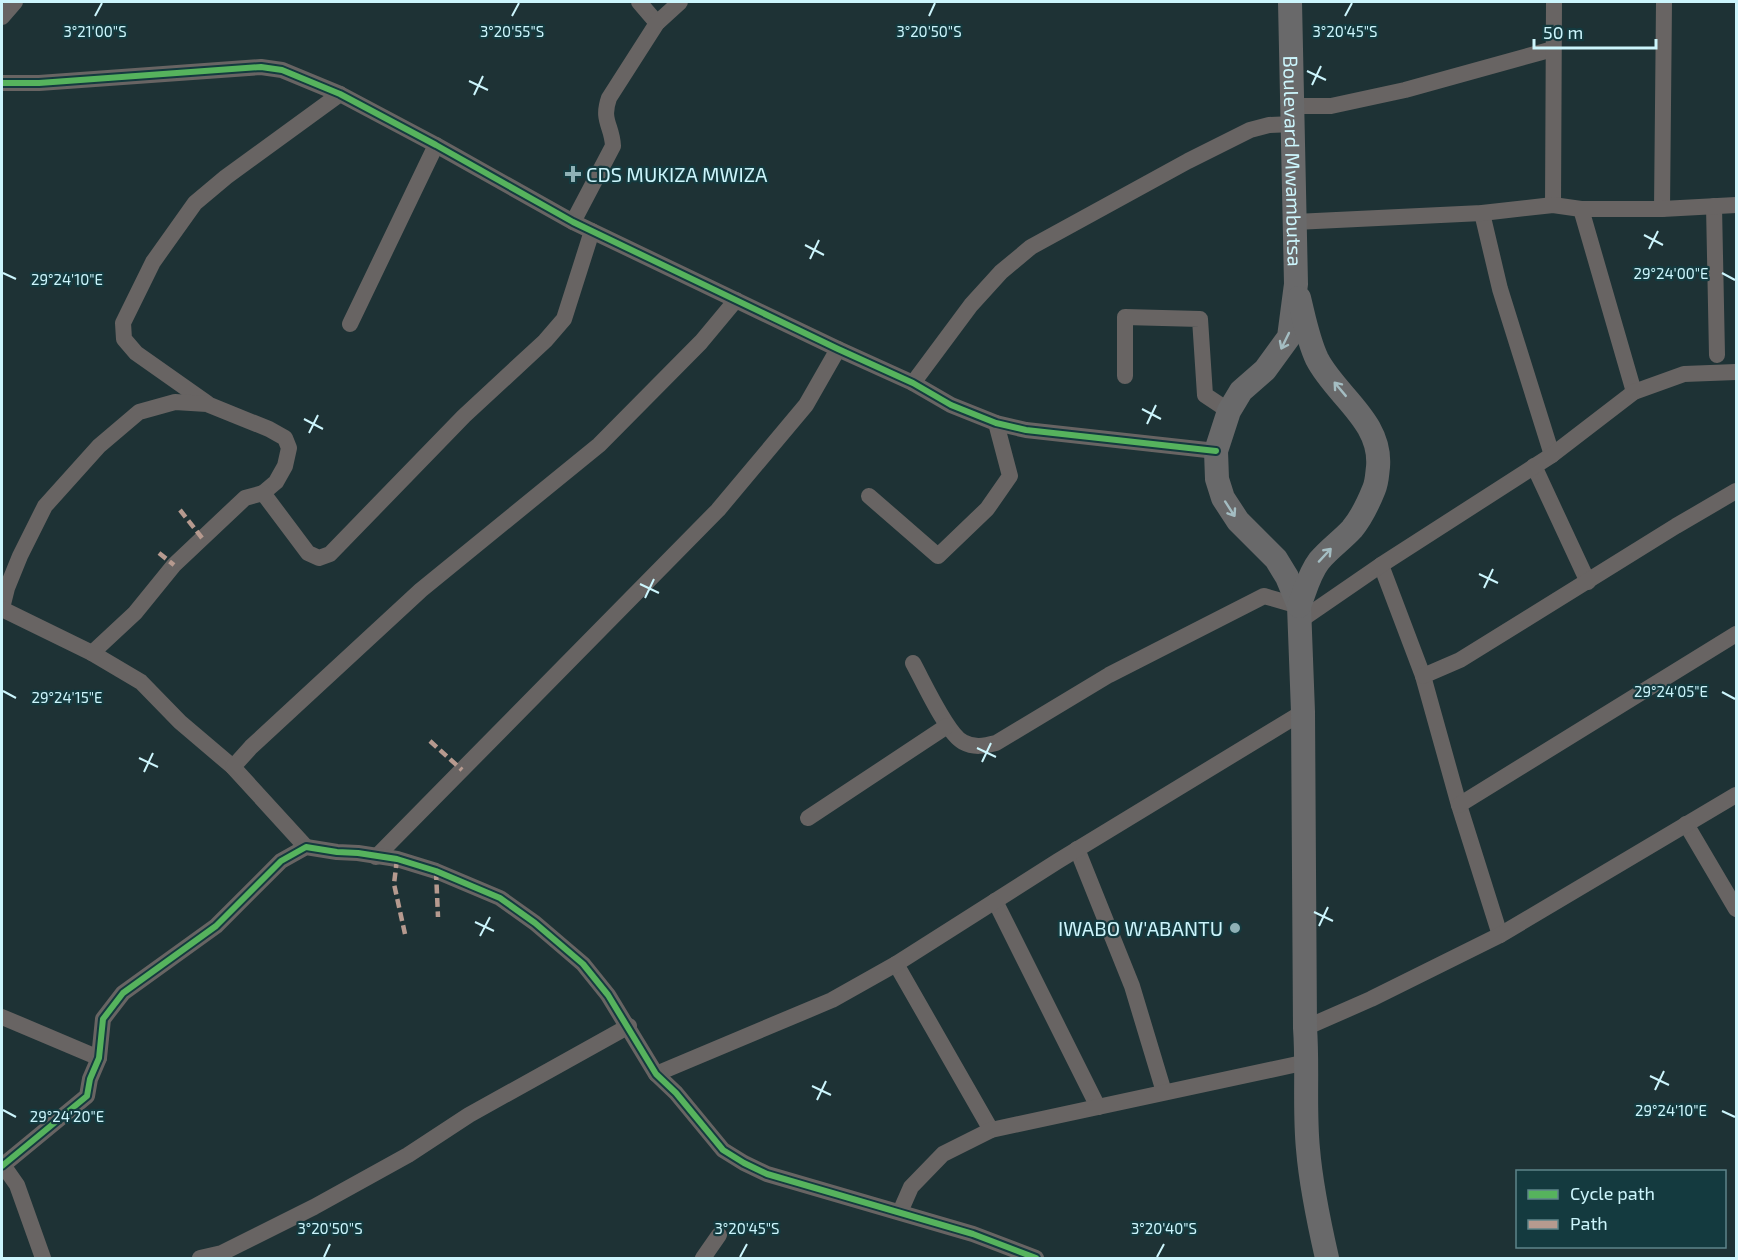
<svg xmlns="http://www.w3.org/2000/svg" width="1738" height="1260" viewBox="0 0 1738 1260" font-family="'Exo 2',sans-serif">
<style>
.lines{fill:none;stroke-linecap:round;stroke-linejoin:round}
.minor{stroke:#686463;stroke-width:16}
.highway{stroke:#69696a;stroke-width:24}
.quiet{stroke:#b69a8f;stroke-width:4.5;stroke-dasharray:9 4.5;stroke-linecap:butt}
.cycleway-casing{stroke:#143a3f;stroke-width:10}
.cycleway{stroke:#56b35d;stroke-width:6}
.oneway{stroke:#a4bdc2}
.ticks{fill:none;stroke:#ccf5fc;stroke-width:2}
.poi-dot{fill:#8fb1b6;stroke:#143a3f;stroke-width:2}
.labels{text-anchor:middle;dominant-baseline:central;stroke-width:4.5;stroke-linejoin:round;paint-order:stroke}
.street-label{font-size:20px;fill:#ccf5fc;stroke:#143a3f}
.poi-label{font-size:20px;fill:#ccf5fc;stroke:#143a3f;text-anchor:start}
.ticks-label{font-size:15px;text-anchor:middle;fill:#ccf5fc;stroke:#143a3f;stroke-width:4.5;stroke-linejoin:round;paint-order:stroke}
</style>
<rect width="100%" height="100%" fill="#1e3235"/>
<g class="lines">
<g class="minor">
<polyline points="639,2 657,23"/>
<polyline points="2,17 15,2"/>
<polyline points="2,83 39,83 261,67 282,70 340,94 436,145 573,222 838,349 913,383 951,405 996,423 1026,430 1216,451"/>
<polyline points="1292,106 1331,106 1405,90 1553,49"/>
<polyline points="1553,205 1554,2"/>
<polyline points="1714,206 1717,355"/>
<polyline points="1581,209 1634,392"/>
<polyline points="1662,209 1664,2"/>
<polyline points="1482,213 1500,289 1552,455"/>
<path d="M 573,222 L 613,146 C 612,125 601,121 609,98 L 657,23 L 680,2"/>
<polyline points="1295,222 1482,213 1553,205 1581,209 1662,209 1736,205"/>
<polyline points="350,324 436,145"/>
<polyline points="1125,376 1125,317 1200,319 1205,395 1229,411"/>
<polyline points="913,383 971,305 1001,272 1031,247 1188,161 1250,130 1269,125 1293,124"/>
<polyline points="207,403 136,353 124,339 123,323 153,262 195,203 226,177 340,94"/>
<polyline points="1534,466 1588,582"/>
<polyline points="869,496 938,556 987,509 1010,476 996,423"/>
<polyline points="1381,565 1423,676 1459,805 1500,935"/>
<polyline points="2,608 7,588 20,556 45,506 99,446 139,412 175,402 207,404 269,429 285,438 289,448 285,466 276,482 263,493"/>
<polyline points="2,609 92,653"/>
<polyline points="1301,620 1381,565 1552,455 1634,392 1684,374 1736,372"/>
<path d="M 913,663 C 923,681 947,734 963,742 C 974,748 984,746 996,743 L 1109,675 L 1264,596 L 1299,606"/>
<polyline points="1423,676 1460,660 1676,526 1736,491"/>
<polyline points="233,767 180,722 141,682 92,653 135,613 174,565 245,498 263,493 308,553 319,558 330,554 464,416 545,341 564,319 592,231"/>
<polyline points="1459,805 1736,634"/>
<polyline points="808,818 947,726"/>
<polyline points="1686,824 1736,909"/>
<polyline points="306,847 233,767 251,747 421,590 599,445 701,342 736,300"/>
<polyline points="1077,849 1132,986 1164,1092"/>
<polyline points="376,857 718,510 806,405 838,349"/>
<polyline points="995,901 1098,1107"/>
<polyline points="896,964 991,1130"/>
<polyline points="2,1017 99,1058"/>
<polyline points="1305,1028 1371,999 1500,935 1736,795"/>
<polyline points="656,1074 832,1000 896,964 1058,861 1303,712"/>
<polyline points="3,1165 17,1185 43,1258"/>
<polyline points="2,1166 87,1096 90,1079 99,1058 103,1019 123,993 216,926 281,861 306,847 337,852 358,853 397,859 436,871 500,898 535,923 583,964 608,995 656,1074 676,1093 723,1150 744,1163 767,1174 973,1234 1036,1258"/>
<polyline points="900,1212 911,1187 943,1154 991,1130 1307,1062"/>
<polyline points="200,1258 222,1253 314,1207 408,1155 469,1115 629,1026"/>
<polyline points="703,1258 719,1235"/>
</g>
<g class="highway">
<path id="s1" d="M 1290,2 L 1296,284 L 1289,337 L 1265,370 L 1241,391 L 1229,411 L 1216,451 L 1217,479 L 1223,498 L 1238,521 L 1276,559 L 1287,577 L 1299,606 L 1303,712 L 1305,1028 C 1308,1068 1304,1109 1308,1149 C 1311,1186 1319,1223 1327,1258"/>
<path d="M 1299,606 C 1305,591 1309,574 1319,561 C 1329,549 1342,540 1352,529 C 1362,517 1368,504 1374,489 C 1377,482 1377,475 1378,467 C 1382,421 1336,396 1317,359 C 1308,340 1304,318 1299,298"/>
</g>
<g class="quiet">
<polyline points="180,510 202,538"/>
<polyline points="159,553 174,565"/>
<polyline points="430,741 462,770"/>
<polyline points="397,859 394,884 405,934"/>
<polyline points="436,871 438,917"/>
</g>
<g class="cycleway-casing">
<g id="cycleway">
<polyline points="2,83 39,83 261,67 282,70 340,94 436,145 573,222 838,349 913,383 951,405 996,423 1026,430 1216,451"/>
<polyline points="2,1166 87,1096 90,1079 99,1058 103,1019 123,993 216,926 281,861 306,847 337,852 358,853 397,859 436,871 500,898 535,923 583,964 608,995 656,1074 676,1093 723,1150 744,1163 767,1174 973,1234 1036,1258"/>
</g>
</g>
<use href="#cycleway" class="cycleway"/>
</g>
<defs><path id="oneway-shaft" d="M-6 0H5M1.5-3L5.5 0L1.5 3" fill="none" stroke-width="1.6" stroke-linecap="round" stroke-linejoin="round" transform="scale(1.5)"/></defs>
<g class="oneway">
<use href="#oneway-shaft" transform="translate(1285 341) rotate(116)"/>
<use href="#oneway-shaft" transform="translate(1340 389) rotate(-130)"/>
<use href="#oneway-shaft" transform="translate(1230 509) rotate(57)"/>
<use href="#oneway-shaft" transform="translate(1325 555) rotate(-47)"/>
</g>
<path class="ticks" d="M 95,16 L 102,3M 512,16 L 519,3M 929,16 L 935,3M 1345,16 L 1352,3M 1307,71 L 1326,80M 469,81 L 488,90M 1312,85 L 1321,66M 474,95 L 483,76M 1644,235 L 1663,245M 805,245 L 824,255M 1649,249 L 1658,231M 810,259 L 819,240M 3,273 L 16,279M 1722,273 L 1735,280M 1142,409 L 1161,419M 304,419 L 323,429M 1147,424 L 1156,405M 309,433 L 318,415M 1479,574 L 1498,583M 640,584 L 659,593M 1484,588 L 1493,569M 645,598 L 654,579M 3,691 L 16,698M 1722,692 L 1735,699M 977,748 L 996,757M 139,758 L 158,767M 982,762 L 991,743M 144,772 L 153,753M 1314,912 L 1333,921M 475,922 L 494,931M 1319,926 L 1328,907M 480,936 L 490,917M 1650,1076 L 1669,1085M 812,1086 L 831,1095M 1655,1090 L 1664,1071M 817,1100 L 826,1081M 3,1110 L 16,1117M 1722,1111 L 1735,1117M 324,1257 L 330,1244M 740,1257 L 747,1244M 1157,1257 L 1164,1244"/>
<g class="poi-dot">
<path d="M570 165h6v6h6v6h-6v6h-6v-6h-6v-6h6z"/>
<circle cx="1235" cy="928" r="6"/>
</g>
<g class="labels">
<g class="street-label">
<text stroke="none"><textPath href="#s1" startOffset="159">Boulevard Mwambutsa</textPath></text>
</g>
<g class="poi-label">
<text x="586" y="174">CDS MUKIZA MWIZA</text>
<text x="1223" y="928" text-anchor="end">IWABO W'ABANTU</text>
</g>
</g>
<g class="ticks-label">
<text x="95" y="37">3°21'00"S</text>
<text x="512" y="37">3°20'55"S</text>
<text x="929" y="37">3°20'50"S</text>
<text x="1345" y="37">3°20'45"S</text>
<text x="1671" y="279">29°24'00"E</text>
<text x="67" y="285">29°24'10"E</text>
<text x="1671" y="697">29°24'05"E</text>
<text x="67" y="703">29°24'15"E</text>
<text x="1671" y="1116">29°24'10"E</text>
<text x="67" y="1122">29°24'20"E</text>
<text x="330" y="1234">3°20'50"S</text>
<text x="747" y="1234">3°20'45"S</text>
<text x="1164" y="1234">3°20'40"S</text>
</g>
<rect width="1738" height="1260" fill="none" stroke="#ccf5fc" stroke-width="6"/>
<rect x="1516" y="1170" width="210" height="78" fill="#143a3f" stroke="#5e858b" stroke-width="1.5"/>
<rect x="1528" y="1190" width="30" height="9" fill="#56b35d" stroke="#5e858b" stroke-width="1.5"/>
<text x="1570" y="1200" font-size="18" fill="#ccf5fc">Cycle path</text>
<rect x="1528" y="1220" width="30" height="9" fill="#b69a8f" stroke="#5e858b" stroke-width="1.5"/>
<text x="1570" y="1230" font-size="18" fill="#ccf5fc">Path</text>
<path d="M1534 39v9h122v-9" fill="none" stroke="#ccf5fc" stroke-width="3"/>
<text x="1543" y="39" font-size="18" fill="#ccf5fc" stroke="#143a3f" stroke-width="4.5" paint-order="stroke">50 m</text>
</svg>
